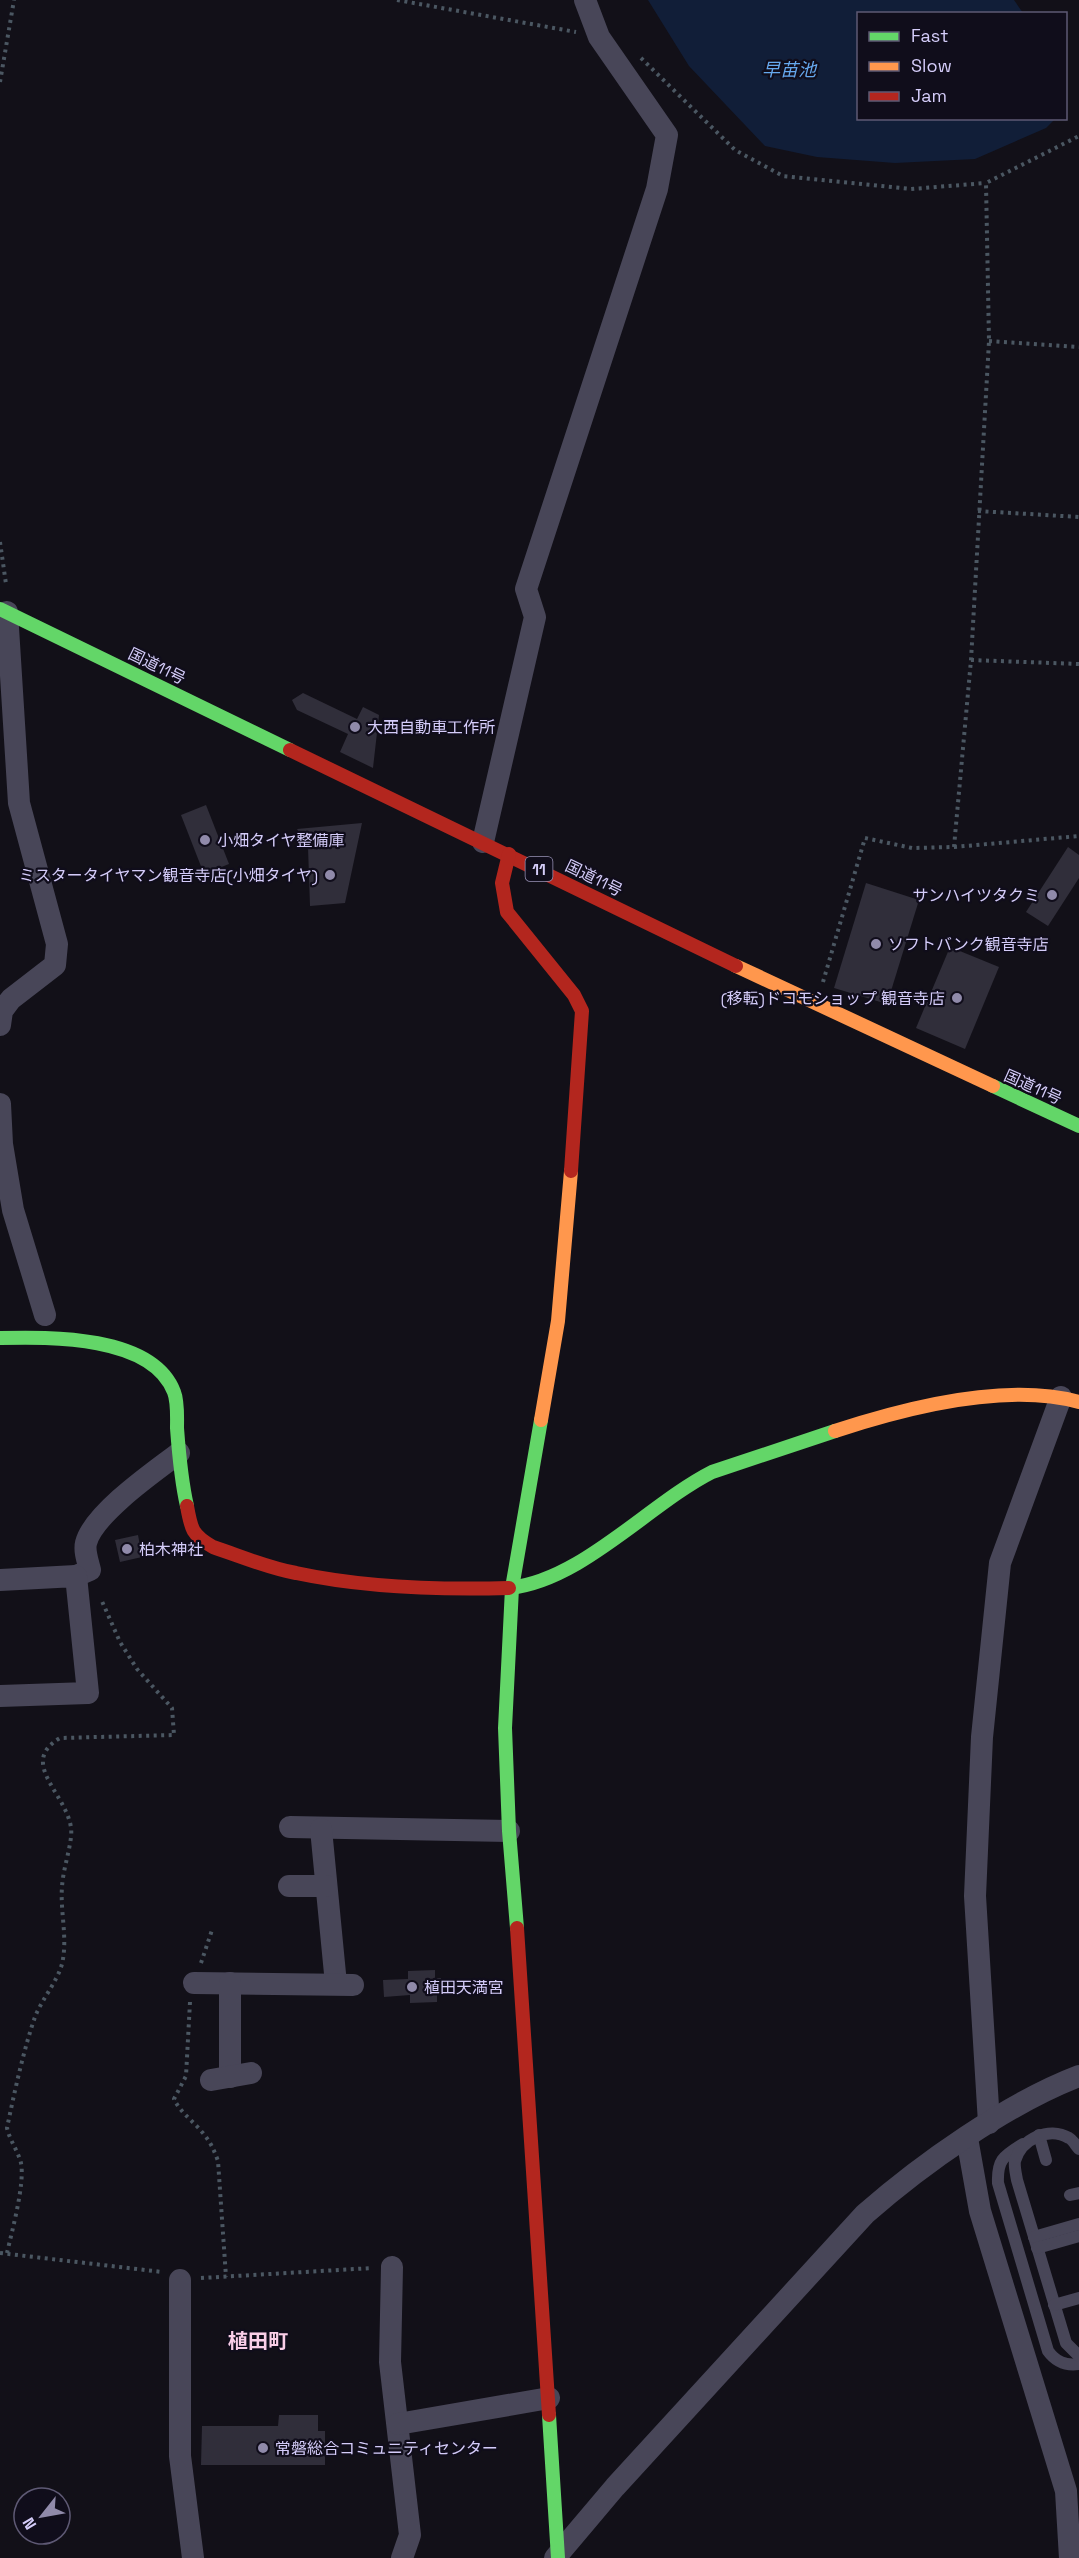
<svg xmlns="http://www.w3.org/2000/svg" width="1079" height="2558" viewBox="0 0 1079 2558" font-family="'Space Grotesk','Noto Sans JP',sans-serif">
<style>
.water{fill:#111e38}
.building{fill:#302e3a}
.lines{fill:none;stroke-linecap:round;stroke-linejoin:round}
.path{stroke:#4b5762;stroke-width:4;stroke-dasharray:3 4.5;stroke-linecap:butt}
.lane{stroke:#484658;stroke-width:12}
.street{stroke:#484658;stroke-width:22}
.fast{stroke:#63d668;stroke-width:14}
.slow{stroke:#ff974d;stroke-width:14}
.jam{stroke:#b3261e;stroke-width:14}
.poi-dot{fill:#908aaa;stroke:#100d1b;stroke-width:2}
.labels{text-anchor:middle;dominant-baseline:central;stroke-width:4.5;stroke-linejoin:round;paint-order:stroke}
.shield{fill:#100d1b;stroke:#9993b6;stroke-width:1.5}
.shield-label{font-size:15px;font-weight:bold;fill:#d4ccf9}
.street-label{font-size:16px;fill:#d4ccf9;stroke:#100d1b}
.poi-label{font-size:16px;fill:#d4ccf9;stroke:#100d1b;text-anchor:start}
.water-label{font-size:18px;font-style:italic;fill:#66a8ee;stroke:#100d1b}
.quarter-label{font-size:20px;font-weight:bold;fill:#facee8;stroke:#100d1b}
</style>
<rect width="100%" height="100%" fill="#121018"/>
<polygon class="water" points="648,0 1014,0 1023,13 858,14 858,118 1055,119 1046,128 975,159 895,163 817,157 765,146 689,66"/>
<g class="building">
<polygon points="303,693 357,719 363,707 379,715 373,768 340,752 348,734 297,710 292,700"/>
<polygon points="206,805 229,864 204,874 181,815"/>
<polygon points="362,823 345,903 310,906 308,847 297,829"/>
<polygon points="1068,847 1079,855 1079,878 1048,926 1026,912"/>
<polygon points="866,883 919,900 887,1004 834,988"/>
<polygon points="950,947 999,967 965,1049 916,1028"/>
<polygon points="138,1535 142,1557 120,1562 115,1540"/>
<polygon points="435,1970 435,1978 441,1978 441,1994 437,1995 437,2002 410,2003 410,1995 384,1997 383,1980 408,1979 408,1971"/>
<polygon points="279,2415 318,2415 318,2431 325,2431 325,2465 201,2465 202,2426 278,2426"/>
</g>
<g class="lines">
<g class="path">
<polyline points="397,0 576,32"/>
<polyline points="641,58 735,150 783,176 911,189 986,183"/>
<polyline points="0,82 14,0"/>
<polyline points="989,341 1079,347"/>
<polyline points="978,511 1079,517"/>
<polyline points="0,542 6,584"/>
<polyline points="971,660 1079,664"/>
<polyline points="954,847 1079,836"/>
<polyline points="823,982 865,838 912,848 954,847 971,660 989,341 986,183 1079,136"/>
<polyline points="201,1963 212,1930"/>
<polyline points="460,1985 497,1983"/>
<path d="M 190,2002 L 186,2076 L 174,2099 C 180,2112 193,2121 202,2132 C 210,2141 214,2150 218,2161 L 226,2277"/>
<polyline points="0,2253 162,2272"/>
<path d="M 7,2253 C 12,2231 25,2184 21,2163 C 18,2151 10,2141 7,2128 C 14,2094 24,2048 35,2017 C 42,1999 57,1982 62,1964 C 68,1938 60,1912 62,1887 C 63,1870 69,1854 71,1837 C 76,1799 14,1765 60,1738 L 174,1735 L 172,1708 L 137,1669 L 120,1642 L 101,1599"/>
<polyline points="201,2278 373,2268"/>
</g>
<g class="lane">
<polyline points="1039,2135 1046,2160"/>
<path d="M 1023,2144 C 1004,2156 997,2159 998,2183 L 1048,2351 C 1056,2362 1065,2366 1079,2364"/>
<path d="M 1079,2149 C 1076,2146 1073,2140 1069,2138 C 1049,2126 1021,2139 1015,2161 C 1014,2166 1016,2174 1017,2180 L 1066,2343 L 1079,2356"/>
<polyline points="1070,2195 1079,2193"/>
<polyline points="1034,2237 1079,2224"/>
<polyline points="1037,2248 1079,2236"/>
<polyline points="1054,2305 1079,2298"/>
</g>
<g class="street">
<polyline points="483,842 535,617 526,589 657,189 667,135 599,37 585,0"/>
<polyline points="0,1025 2,1011 11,999 55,965 57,944 19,803 7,612"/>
<polyline points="0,1104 2,1144 13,1210 45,1315"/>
<path d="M 76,1576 L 90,1570 C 88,1562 84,1551 86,1543 C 93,1514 155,1471 179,1453"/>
<polyline points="0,1580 76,1576 88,1693 0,1696"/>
<polyline points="290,1827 509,1831"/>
<polyline points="321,1829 336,1984"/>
<polyline points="289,1886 326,1886"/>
<polyline points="194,1983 353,1985"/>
<polyline points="230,2077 230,1983"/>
<polyline points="211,2080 251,2073"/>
<polyline points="989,2123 975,1896 982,1737 1000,1563 1061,1397"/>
<polyline points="967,2138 980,2211 1066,2491 1070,2558"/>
<polyline points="392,2267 390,2362 410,2535 402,2558"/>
<polyline points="180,2280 180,2456 193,2558"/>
<polyline points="398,2424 549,2398"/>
<path d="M 555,2558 L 615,2487 L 865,2214 C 922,2164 1008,2103 1079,2076"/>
</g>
<g class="fast">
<polyline points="0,609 290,750"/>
<polyline points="993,1086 1079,1126"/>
<path d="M 0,1338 C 50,1337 152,1335 174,1392 C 178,1402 177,1418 177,1428 C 179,1455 181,1480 187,1506"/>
<path d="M 509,1588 C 581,1581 649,1504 712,1472 L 835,1431"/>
<polyline points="517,1928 509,1831 505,1728 512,1588 541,1420"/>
<polyline points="549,2415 558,2558"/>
</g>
<g class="slow">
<polyline points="736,966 993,1086"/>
<polyline points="541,1420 558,1321 571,1171"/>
<path d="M 835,1431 C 905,1408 1007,1382 1079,1402"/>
</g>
<g class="jam">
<polyline points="290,750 736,966"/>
<polyline points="509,854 502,883 507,912 574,995 582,1011 571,1171"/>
<path d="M 187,1506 C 191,1529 192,1535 213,1547 C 240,1556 268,1568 296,1573 C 366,1588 438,1590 509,1588"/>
<polyline points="517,1928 549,2415"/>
</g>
</g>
<g class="poi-dot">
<circle cx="355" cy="727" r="6"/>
<circle cx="205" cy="840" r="6"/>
<circle cx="330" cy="875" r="6"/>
<circle cx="1052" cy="895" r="6"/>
<circle cx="876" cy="944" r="6"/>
<circle cx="957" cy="998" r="6"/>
<circle cx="127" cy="1549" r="6"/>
<circle cx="412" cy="1987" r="6"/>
<circle cx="263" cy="2448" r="6"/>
</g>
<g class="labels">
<rect class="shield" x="525.5" y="857" width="27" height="24" rx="4.5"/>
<g class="shield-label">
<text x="539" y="869">11</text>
</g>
<g class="street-label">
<text transform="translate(157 666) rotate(26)">国道11号</text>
<text transform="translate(594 878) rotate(26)">国道11号</text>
<text transform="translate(1033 1087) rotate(24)">国道11号</text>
</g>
<g class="poi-label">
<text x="367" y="727">大西自動車工作所</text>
<text x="217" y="840">小畑タイヤ整備庫</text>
<text x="318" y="875" text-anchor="end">ミスタータイヤマン観音寺店(小畑タイヤ)</text>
<text x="1040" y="895" text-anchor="end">サンハイツタクミ</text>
<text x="888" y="944">ソフトバンク観音寺店</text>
<text x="945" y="998" text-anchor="end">(移転)ドコモショップ 観音寺店</text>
<text x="139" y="1549">柏木神社</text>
<text x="424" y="1987">植田天満宮</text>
<text x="275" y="2448">常磐総合コミュニティセンター</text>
</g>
<g class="water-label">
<text x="789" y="69">早苗池</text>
</g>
<g class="quarter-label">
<text x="258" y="2341">植田町</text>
</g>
</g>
<rect x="857" y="12" width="210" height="108" fill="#100d1b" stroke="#5e5974" stroke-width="1.5"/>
<rect x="869" y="32" width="30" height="9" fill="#63d668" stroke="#5e5974" stroke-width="1.5"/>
<text x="911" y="42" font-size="18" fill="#d4ccf9">Fast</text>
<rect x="869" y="62" width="30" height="9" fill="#ff974d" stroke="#5e5974" stroke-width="1.5"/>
<text x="911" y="72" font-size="18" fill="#d4ccf9">Slow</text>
<rect x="869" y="92" width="30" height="9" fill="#b3261e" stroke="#5e5974" stroke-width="1.5"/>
<text x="911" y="102" font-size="18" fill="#d4ccf9">Jam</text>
<g transform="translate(42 2516) rotate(239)"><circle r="28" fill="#100d1b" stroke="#5e5974" stroke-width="1.5"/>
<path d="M0-4.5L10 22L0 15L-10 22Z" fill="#908aaa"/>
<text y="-9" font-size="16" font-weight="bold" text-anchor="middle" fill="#d4ccf9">N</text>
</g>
</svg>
